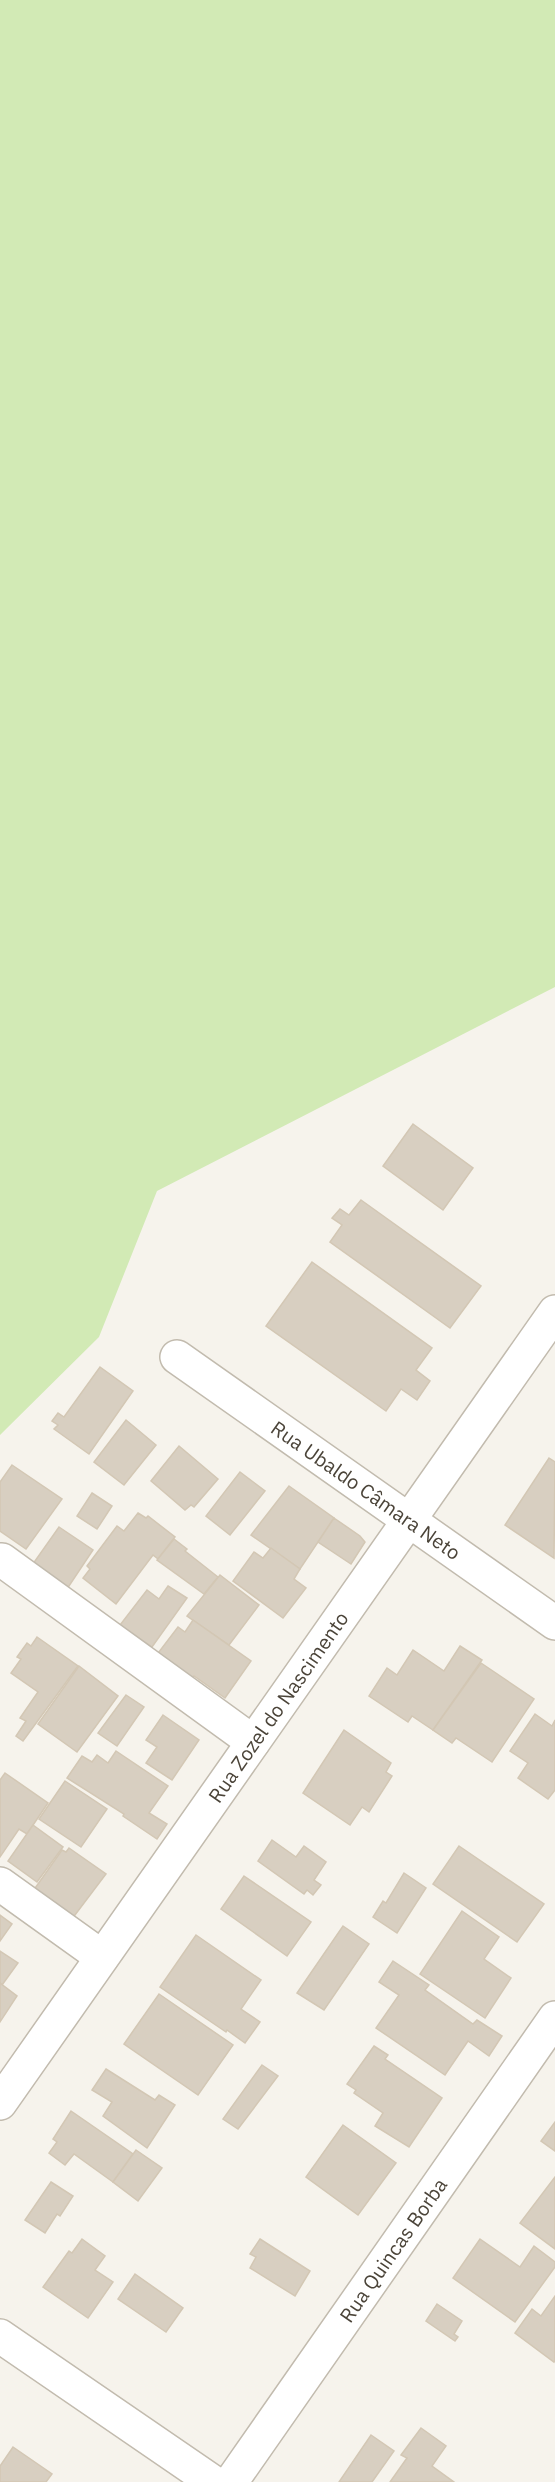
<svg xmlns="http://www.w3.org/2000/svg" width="555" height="2482" viewBox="0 0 555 2482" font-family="'IBM Plex Sans',sans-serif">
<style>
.green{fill:#d2eab5}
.building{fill:#d8cfc1;stroke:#d3c7b4;stroke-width:1.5}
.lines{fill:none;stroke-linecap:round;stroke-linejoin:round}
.minor-casing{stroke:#c2bbae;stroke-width:36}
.minor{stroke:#fff;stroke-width:33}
.labels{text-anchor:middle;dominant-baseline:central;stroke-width:5;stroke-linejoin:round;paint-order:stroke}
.street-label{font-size:20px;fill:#4b4439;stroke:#fff}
</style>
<rect width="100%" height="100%" fill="#f6f3ec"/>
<polygon class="green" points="0,0 555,0 555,987 157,1191 99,1337 0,1435"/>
<g class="building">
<polygon points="413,1124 473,1168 443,1210 383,1166"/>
<polygon points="361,1200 481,1286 450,1328 330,1242 342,1225 332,1218 340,1209 349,1215"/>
<polygon points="312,1262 432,1348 416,1370 430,1381 417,1400 401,1389 386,1411 266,1326"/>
<polygon points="100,1367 133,1391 89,1454 54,1429 58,1425 52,1421 58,1413 64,1417"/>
<polygon points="126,1420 156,1445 124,1485 94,1462"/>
<polygon points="179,1446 218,1479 194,1507 191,1505 185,1510 151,1481"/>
<polygon points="549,1458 555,1462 554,1558 505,1525"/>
<polygon points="12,1465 62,1499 26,1549 0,1531 0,1482"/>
<polygon points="240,1472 265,1491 230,1535 206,1516"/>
<polygon points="289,1486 334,1518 300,1569 251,1535"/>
<polygon points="92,1493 112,1506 97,1529 77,1516"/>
<polygon points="138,1513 146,1518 148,1516 175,1537 158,1559 153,1555 116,1604 83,1578 90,1569 87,1566 117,1526 124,1531"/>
<polygon points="334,1518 360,1536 365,1542 351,1564 318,1542"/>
<polygon points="59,1527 93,1550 65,1592 30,1568"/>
<polygon points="174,1539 187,1549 185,1551 218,1577 204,1594 157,1560"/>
<polygon points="271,1548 300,1569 294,1579 306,1588 283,1618 233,1581 254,1552 263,1558"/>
<polygon points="220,1575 259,1605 229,1645 187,1616"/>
<polygon points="168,1586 187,1598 152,1647 120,1625 147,1590 159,1599"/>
<polygon points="193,1620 251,1661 225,1698 194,1676 188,1685 152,1661 178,1627 185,1632"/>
<polygon points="37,1637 78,1666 23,1741 16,1736 26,1721 20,1718 38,1692 11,1673 21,1659 17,1657 27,1643 31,1646"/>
<polygon points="460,1646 482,1660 433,1730 412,1716 408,1722 369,1696 387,1668 397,1675 413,1650 444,1671"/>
<polygon points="481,1663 534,1699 492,1762 456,1738 452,1743 433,1730"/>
<polygon points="79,1666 118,1696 77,1752 38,1724"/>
<polygon points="126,1695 144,1707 117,1746 98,1733"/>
<polygon points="535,1714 552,1726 555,1720 555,1790 548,1799 518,1778 528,1763 510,1751"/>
<polygon points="163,1715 199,1740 172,1780 146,1763 157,1747 146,1740"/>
<polygon points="344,1730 391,1763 386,1772 392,1776 369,1812 362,1807 350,1825 303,1793"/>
<polygon points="116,1751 168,1786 149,1813 167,1824 157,1839 123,1816 124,1814 67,1778 82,1756 92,1762 97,1755 108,1763"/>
<polygon points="5,1773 48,1803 27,1834 19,1829 0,1857 0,1780"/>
<polygon points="65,1781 107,1809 81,1847 39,1819"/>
<polygon points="33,1825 63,1847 37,1882 8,1861"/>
<polygon points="272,1840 296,1857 304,1846 326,1862 314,1880 321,1885 313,1895 307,1890 304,1894 258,1861"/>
<polygon points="459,1846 544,1904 517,1942 433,1884"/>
<polygon points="69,1848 106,1874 72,1919 33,1891 62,1850 66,1852"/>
<polygon points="404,1873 426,1888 397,1933 373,1917 383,1901 386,1903"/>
<polygon points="244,1876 311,1922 287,1956 221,1909"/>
<polygon points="462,1911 499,1937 484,1959 511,1978 485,2018 420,1974"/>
<polygon points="0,1915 12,1924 0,1941"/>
<polygon points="343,1926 369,1944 324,2010 297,1993"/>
<polygon points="196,1935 261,1980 241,2009 260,2022 245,2043 227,2030 226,2032 160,1987"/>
<polygon points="0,1951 18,1963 2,1985 0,1983"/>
<polygon points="393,1961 429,1985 425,1990 473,2024 477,2020 502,2036 489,2056 468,2041 445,2075 376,2028 399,1995 379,1982"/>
<polygon points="0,1983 17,1996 0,2022"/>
<polygon points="159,1994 233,2045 198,2095 124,2044"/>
<polygon points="374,2046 388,2055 385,2059 442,2098 409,2147 375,2126 383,2113 354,2093 356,2090 347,2084"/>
<polygon points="262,2065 278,2076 238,2129 223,2119"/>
<polygon points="106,2069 155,2100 159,2095 175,2105 147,2148 103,2116 112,2102 92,2090"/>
<polygon points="71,2111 133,2154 113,2182 74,2154 65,2165 49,2153 57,2142 53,2139"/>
<polygon points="555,2122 555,2151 541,2141"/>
<polygon points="343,2125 396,2163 358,2215 306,2177"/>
<polygon points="136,2150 162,2168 138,2201 113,2182"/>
<polygon points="555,2177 555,2249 520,2223"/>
<polygon points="51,2182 73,2196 60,2216 57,2214 45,2233 25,2220"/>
<polygon points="82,2239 105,2256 95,2270 113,2282 88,2318 43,2287 69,2251 72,2253"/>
<polygon points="260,2239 310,2271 295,2296 250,2268 256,2257 250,2254"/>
<polygon points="480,2239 520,2267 534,2246 555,2262 555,2267 515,2322 453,2278"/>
<polygon points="135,2274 183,2308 166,2332 118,2299"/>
<polygon points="555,2296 555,2360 554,2362 515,2333 532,2309 541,2316"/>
<polygon points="437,2304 462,2321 454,2334 458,2337 455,2341 426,2321"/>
<polygon points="421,2428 446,2446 432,2466 454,2482 390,2482 407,2458 401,2455"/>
<polygon points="371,2435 394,2451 372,2482 339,2482"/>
<polygon points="13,2447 52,2474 46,2482 0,2482 0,2466"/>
</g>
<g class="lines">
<g class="minor-casing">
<g id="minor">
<polyline points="177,1357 555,1623"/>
<polyline points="2,1560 253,1742"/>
<polyline points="0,1884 102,1957"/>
<polyline points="0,2103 555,1312"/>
<polyline points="0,2336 213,2482"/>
<polyline points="231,2482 555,2018"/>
</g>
</g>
<use href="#minor" class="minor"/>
</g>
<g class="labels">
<g class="street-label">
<text transform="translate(366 1490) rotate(35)">Rua Ubaldo Câmara Neto</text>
<text transform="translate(278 1707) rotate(-55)">Rua Zozel do Nascimento</text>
<text transform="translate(393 2250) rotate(-55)">Rua Quincas Borba</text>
</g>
</g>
</svg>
